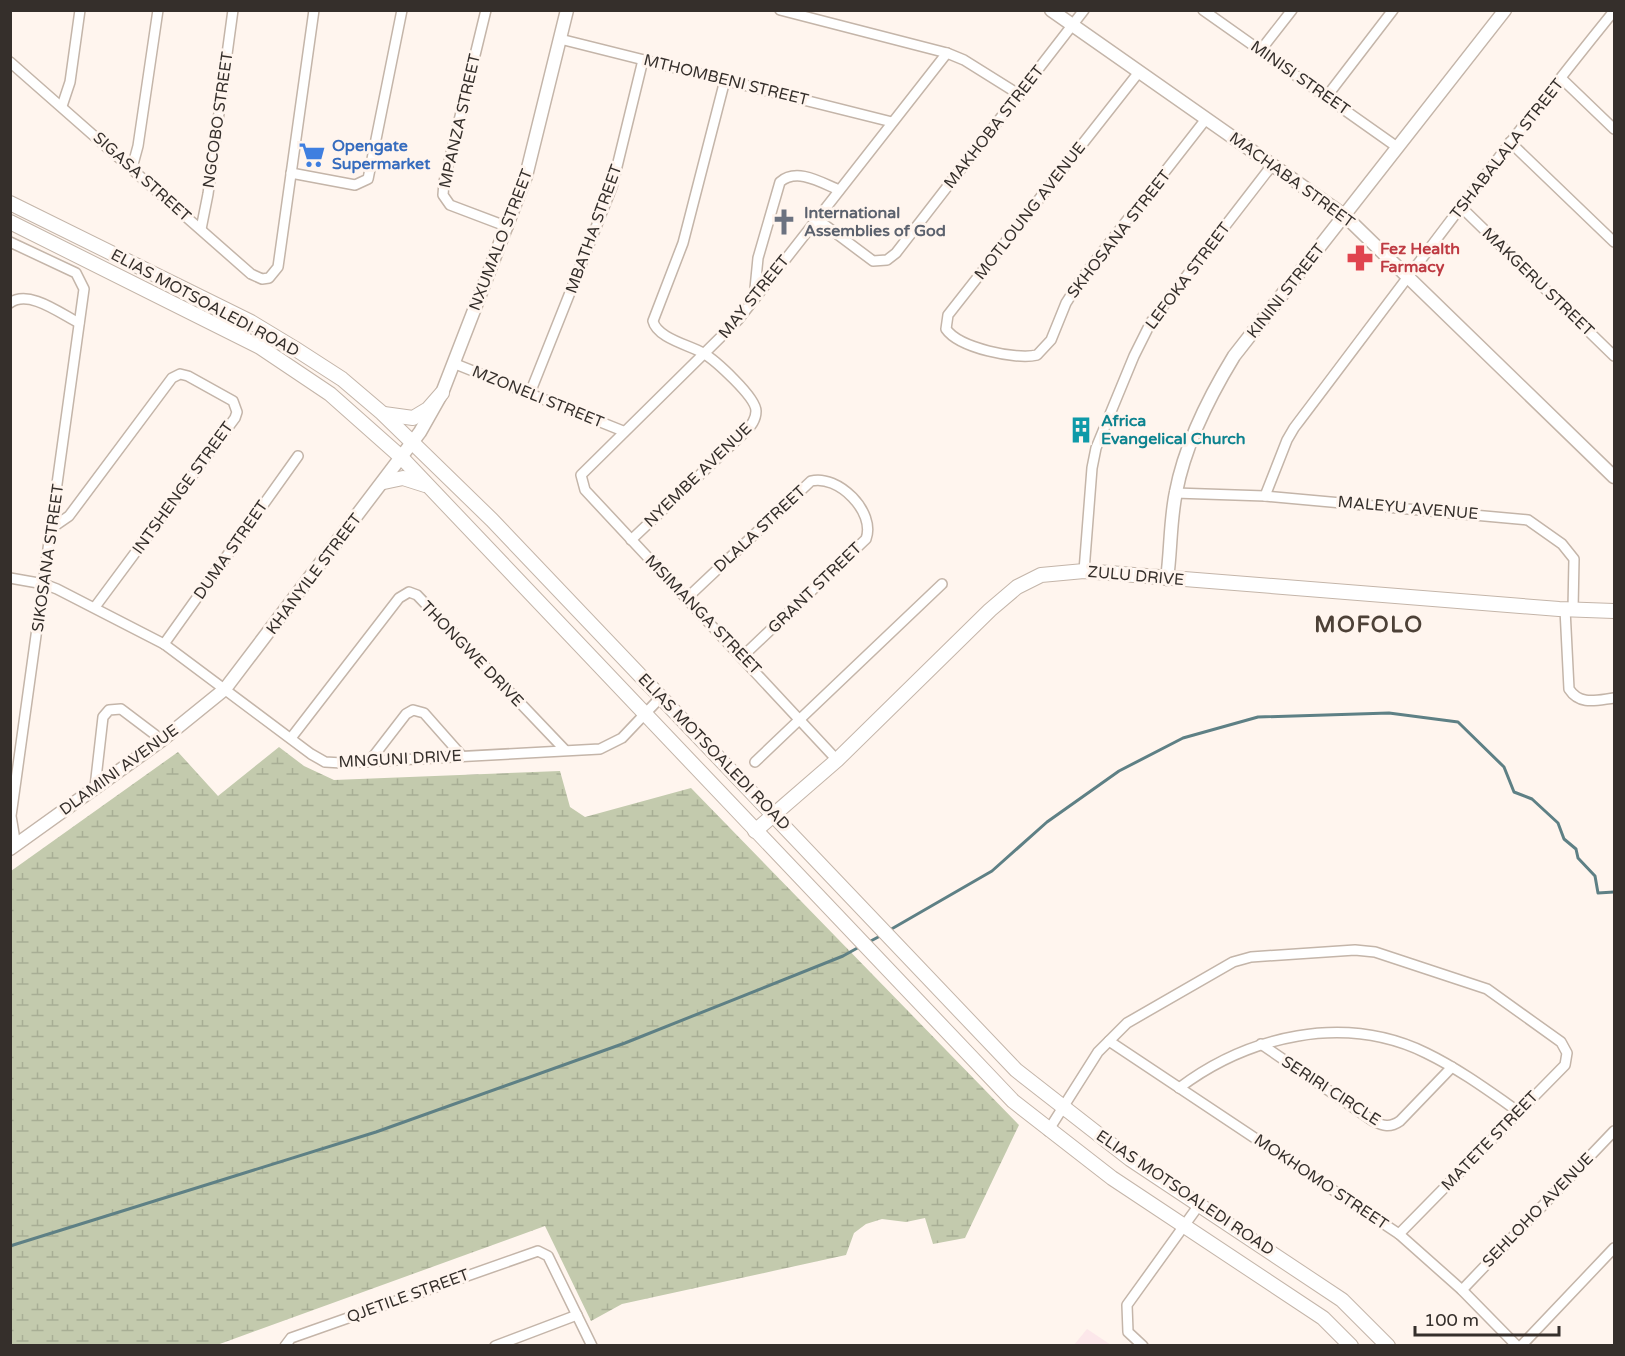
<svg xmlns="http://www.w3.org/2000/svg" width="1625" height="1356" viewBox="0 0 1625 1356" font-family="'Varela Round',sans-serif">
<style>
.education{fill:#fce7ea}
.wetland{fill:url(#wetland-marsh)}
.lines{fill:none;stroke-linecap:round;stroke-linejoin:round}
.stream{stroke:#5e8085;stroke-width:3}
.minor-casing{stroke:#c4b5a9;stroke-width:12}
.tertiary-casing{stroke:#c4b5a9;stroke-width:15}
.secondary-casing{stroke:#c4b5a9;stroke-width:16}
.minor{stroke:#fff;stroke-width:9}
.tertiary{stroke:#fff;stroke-width:12}
.secondary{stroke:#fff;stroke-width:14}
.labels{text-anchor:middle;dominant-baseline:central;stroke-width:6;stroke-linejoin:round;paint-order:stroke}
.street-label{font-size:16px;fill:#352f2b;stroke:#fff5ee}
.shop-label{font-size:16px;font-weight:bold;fill:#366cbe;stroke:#fff5ee;text-anchor:start}
.worship-label{font-size:16px;font-weight:bold;fill:#5b616d;stroke:#fff5ee;text-anchor:start}
.health-label{font-size:16px;font-weight:bold;fill:#be3a42;stroke:#fff5ee;text-anchor:start}
.culture-label{font-size:16px;font-weight:bold;fill:#0d838f;stroke:#fff5ee;text-anchor:start}
.district-label{font-size:22px;font-weight:bold;letter-spacing:1.5px;fill:#4d4137;stroke:#fff5ee}
</style>
<defs>
<pattern id="wetland-marsh" width="20" height="14" patternUnits="userSpaceOnUse" patternTransform="scale(1.5)"><rect width="20" height="14" fill="#c3caad"/><path d="M1 5h8M5 5V1M11 12h8M15 12V8" fill="none" stroke="#a8ae95"/></pattern>
</defs>
<rect width="100%" height="100%" fill="#fff5ee"/>
<polygon class="education" points="1087,1329 1111,1345 1074,1345"/>
<polygon class="wetland" points="279,747 304,766 334,780 560,771 570,807 585,817 691,788 1019,1125 965,1238 933,1244 925,1218 906,1222 882,1219 866,1224 854,1233 846,1255 622,1304 591,1321 545,1226 217,1345 11,1345 11,871 178,752 218,796"/>
<g class="lines">
<g class="stream">
<polyline points="888,931 992,871 1047,822 1119,771 1183,738 1258,717 1389,713 1458,722 1504,767 1514,792 1532,799 1558,823 1564,839 1576,849 1578,858 1595,876 1598,893 1614,892"/>
<polyline points="867,943 882,935"/>
<polyline points="10,1246 376,1132 625,1043 843,956 861,946"/>
</g>
<g class="minor-casing">
<g id="minor">
<polyline points="486,10 444,182 443,195 450,205 508,227"/>
<polyline points="780,10 947,53 964,60 1020,95"/>
<polyline points="1203,10 1397,147"/>
<polyline points="560,39 892,122"/>
<polyline points="1260,51 1292,10"/>
<polyline points="10,62 251,274 262,279 269,278 278,267 314,10"/>
<path d="M 1139,72 L 948,315 L 946,329 C 959,348 1016,360 1037,355 L 1051,340 L 1066,303 L 1082,278 L 1206,119"/>
<polyline points="1562,79 1614,129"/>
<polyline points="1327,96 1393,10"/>
<polyline points="62,106 70,82 80,10"/>
<polyline points="1510,142 1614,242"/>
<polyline points="132,168 138,146 158,10"/>
<polyline points="291,173 355,185 368,179 402,10"/>
<polyline points="1461,207 1614,356"/>
<polyline points="817,219 873,261 887,260 896,253 1084,10"/>
<polyline points="201,229 208,194 233,10"/>
<polyline points="10,242 76,273 84,289 11,816 16,846"/>
<path d="M 754,299 L 758,258 L 780,182 C 797,167 822,183 839,190"/>
<path d="M 10,303 C 29,289 61,314 79,323"/>
<polyline points="453,363 623,431"/>
<polyline points="530,393 612,187 643,60"/>
<polyline points="1175,493 1265,496 1528,520 1562,544 1574,559 1573,609"/>
<path d="M 1265,496 L 1287,440 L 1294,428 C 1400,288 1504,147 1614,11"/>
<polyline points="53,527 69,516 172,378 180,374 188,376 233,401 237,412 235,418 95,607"/>
<path d="M 631,540 L 745,432 C 751,426 756,420 756,411 C 756,397 715,360 703,353 C 689,345 657,338 653,321 L 683,243 L 725,80"/>
<polyline points="1084,571 1092,468 1096,448 1134,356 1151,322 1273,164"/>
<polyline points="10,578 44,584 57,589 164,644 311,754 325,762 342,763 600,749 622,738 661,697"/>
<path d="M 687,598 L 811,481 C 838,474 876,512 866,539 L 743,656"/>
<path d="M 1565,609 L 1569,689 C 1580,706 1597,700 1614,698"/>
<polyline points="164,644 298,456"/>
<polyline points="291,738 399,598 409,592 417,595 565,750"/>
<polyline points="837,760 585,490 581,475 738,320 947,53"/>
<polyline points="369,762 406,714 413,710 424,713 462,756"/>
<polyline points="755,762 942,584"/>
<polyline points="95,787 103,717 109,710 121,709 162,740"/>
<polyline points="1109,1041 1399,1234 1462,1290 1517,1346"/>
<path d="M 1261,1044 L 1373,1121 C 1383,1126 1390,1128 1400,1121 L 1452,1067"/>
<path d="M 1179,1088 C 1248,1036 1344,1013 1426,1053 C 1459,1069 1489,1091 1519,1112"/>
<polyline points="1048,1131 1098,1052 1127,1023 1233,962 1251,957 1355,950 1375,952 1487,989 1561,1042 1567,1053 1565,1065 1399,1234"/>
<polyline points="1462,1290 1614,1131"/>
<polyline points="285,1346 291,1338 538,1251 548,1256 592,1346"/>
<polyline points="495,1346 577,1315"/>
<polyline points="1143,1346 1128,1332 1127,1305 1199,1205"/>
<polyline points="1521,1346 1614,1248"/>
</g>
</g>
<g class="tertiary-casing">
<g id="tertiary">
<polyline points="1051,10 1345,216 1614,477"/>
<path d="M 1167,579 C 1171,550 1170,520 1176,492 C 1185,444 1209,397 1234,356 L 1505,10"/>
<polyline points="10,849 162,740 225,689 420,432 442,393 526,176 567,10"/>
</g>
</g>
<g class="secondary-casing">
<g id="secondary">
<polyline points="10,203 251,322 294,348 342,379 382,413 492,520 1016,1070 1130,1159 1342,1300 1388,1346"/>
<polyline points="10,222 260,347 330,394 401,457 1013,1101 1112,1178 1323,1318 1351,1346"/>
<polyline points="384,414 413,418 428,409 442,393"/>
<polyline points="384,482 403,478 425,485"/>
<polyline points="755,831 837,760 990,610 1017,587 1041,575 1084,571 1559,609 1614,611"/>
</g>
</g>
<use href="#minor" class="minor"/>
<use href="#tertiary" class="tertiary"/>
<use href="#secondary" class="secondary"/>
</g>
<defs>
<g id="supermarket-bare" transform="scale(2.07)"><path d="M-6-5.5h2.5l.6 2H6L4.5 2H-2.5L-4.4-4H-6ZM-1.5 3.2a1.3 1.3 0 1 0 .1 0ZM3 3.2a1.3 1.3 0 1 0 .1 0Z" fill="#3f7fe0" stroke="#fff5ee" stroke-width="2.5" paint-order="stroke"/></g>
<g id="church-bare" transform="scale(2.07)"><path d="M-1.2-6h2.4v3.5h3.3v2.4h-3.3V6h-2.4V-.1h-3.3v-2.4h3.3Z" fill="#6b7280" stroke="#fff5ee" stroke-width="2.5" paint-order="stroke"/></g>
<g id="pharmacy-bare" transform="scale(2.07)"><path d="M-2-6h4v4h4v4h-4v4h-4v-4h-4v-4h4Z" fill="#e0444e" stroke="#fff5ee" stroke-width="2.5" paint-order="stroke"/></g>
<g id="building-bare" transform="scale(2.07)"><path d="M-4-6H4V6H1V3H-1V6H-4ZM-2.5-4.3h1.7v1.8h-1.7ZM.8-4.3h1.7v1.8H.8ZM-2.5-1h1.7V.8h-1.7ZM.8-1h1.7V.8H.8Z" fill="#0f9aa8" stroke="#fff5ee" stroke-width="2.5" paint-order="stroke"/></g>
</defs>
<g fill-rule="evenodd">
<use href="#supermarket-bare" x="312" y="155"/>
<use href="#church-bare" x="784" y="222"/>
<use href="#pharmacy-bare" x="1360" y="258"/>
<use href="#building-bare" x="1081" y="430"/>
</g>
<g class="labels">
<g class="street-label">
<text transform="translate(1300 78) rotate(35)">MINISI STREET</text>
<text transform="translate(726 80) rotate(14)">MTHOMBENI STREET</text>
<text transform="translate(218 120) rotate(-82)">NGCOBO STREET</text>
<text transform="translate(460 121) rotate(-77)">MPANZA STREET</text>
<text transform="translate(994 127) rotate(-52)">MAKHOBA STREET</text>
<text transform="translate(1507 149) rotate(-52)">TSHABALALA STREET</text>
<text transform="translate(142 177) rotate(42)">SIGASA STREET</text>
<text transform="translate(1292 180) rotate(36)">MACHABA STREET</text>
<text transform="translate(1030 211) rotate(-52)">MOTLOUNG AVENUE</text>
<text transform="translate(594 229) rotate(-70)">MBATHA STREET</text>
<text transform="translate(1119 234) rotate(-52)">SKHOSANA STREET</text>
<text transform="translate(501 240) rotate(-69)">NXUMALO STREET</text>
<text transform="translate(1188 276) rotate(-53)">LEFOKA STREET</text>
<text transform="translate(1538 282) rotate(44)">MAKGERU STREET</text>
<text transform="translate(1286 291) rotate(-52)">KININI STREET</text>
<text transform="translate(754 297) rotate(-51)">MAY STREET</text>
<text transform="translate(205 303) rotate(28)">ELIAS MOTSOALEDI ROAD</text>
<text transform="translate(538 397) rotate(22)">MZONELI STREET</text>
<text transform="translate(698 475) rotate(-44)">NYEMBE AVENUE</text>
<text transform="translate(183 488) rotate(-54)">INTSHENGE STREET</text>
<text transform="translate(1408 508) rotate(5)">MALEYU AVENUE</text>
<text transform="translate(760 529) rotate(-43)">DLALA STREET</text>
<text transform="translate(231 550) rotate(-55)">DUMA STREET</text>
<text transform="translate(48 558) rotate(-82)">SIKOSANA STREET</text>
<text transform="translate(314 574) rotate(-53)">KHANYILE STREET</text>
<text transform="translate(1136 576) rotate(5)">ZULU DRIVE</text>
<text transform="translate(815 588) rotate(-44)">GRANT STREET</text>
<text transform="translate(703 615) rotate(46)">MSIMANGA STREET</text>
<text transform="translate(472 654) rotate(46)">THONGWE DRIVE</text>
<text transform="translate(714 752) rotate(46)">ELIAS MOTSOALEDI ROAD</text>
<text transform="translate(400 759) rotate(-3)">MNGUNI DRIVE</text>
<text transform="translate(119 770) rotate(-36)">DLAMINI AVENUE</text>
<text transform="translate(1331 1091) rotate(33)">SERIRI CIRCLE</text>
<text transform="translate(1490 1141) rotate(-46)">MATETE STREET</text>
<text transform="translate(1321 1182) rotate(34)">MOKHOMO STREET</text>
<text transform="translate(1185 1193) rotate(34)">ELIAS MOTSOALEDI ROAD</text>
<text transform="translate(1538 1210) rotate(-46)">SEHLOHO AVENUE</text>
<text transform="translate(408 1296) rotate(-20)">QJETILE STREET</text>
</g>
<g class="shop-label">
<text x="332" y="146">Opengate<tspan x="332" dy="18">Supermarket</tspan></text>
</g>
<g class="worship-label">
<text x="804" y="213">International<tspan x="804" dy="18">Assemblies of God</tspan></text>
</g>
<g class="health-label">
<text x="1380" y="249">Fez Health<tspan x="1380" dy="18">Farmacy</tspan></text>
</g>
<g class="culture-label">
<text x="1101" y="421">Africa<tspan x="1101" dy="18">Evangelical Church</tspan></text>
</g>
<g class="district-label">
<text x="1369" y="625">MOFOLO</text>
</g>
</g>
<rect width="1625" height="1356" fill="none" stroke="#352f2b" stroke-width="24"/>
<path d="M1415 1326v9h144v-9" fill="none" stroke="#352f2b" stroke-width="3"/>
<text x="1424" y="1326" font-size="18" fill="#352f2b" stroke="#fff5ee" stroke-width="4.5" paint-order="stroke">100 m</text>
</svg>
